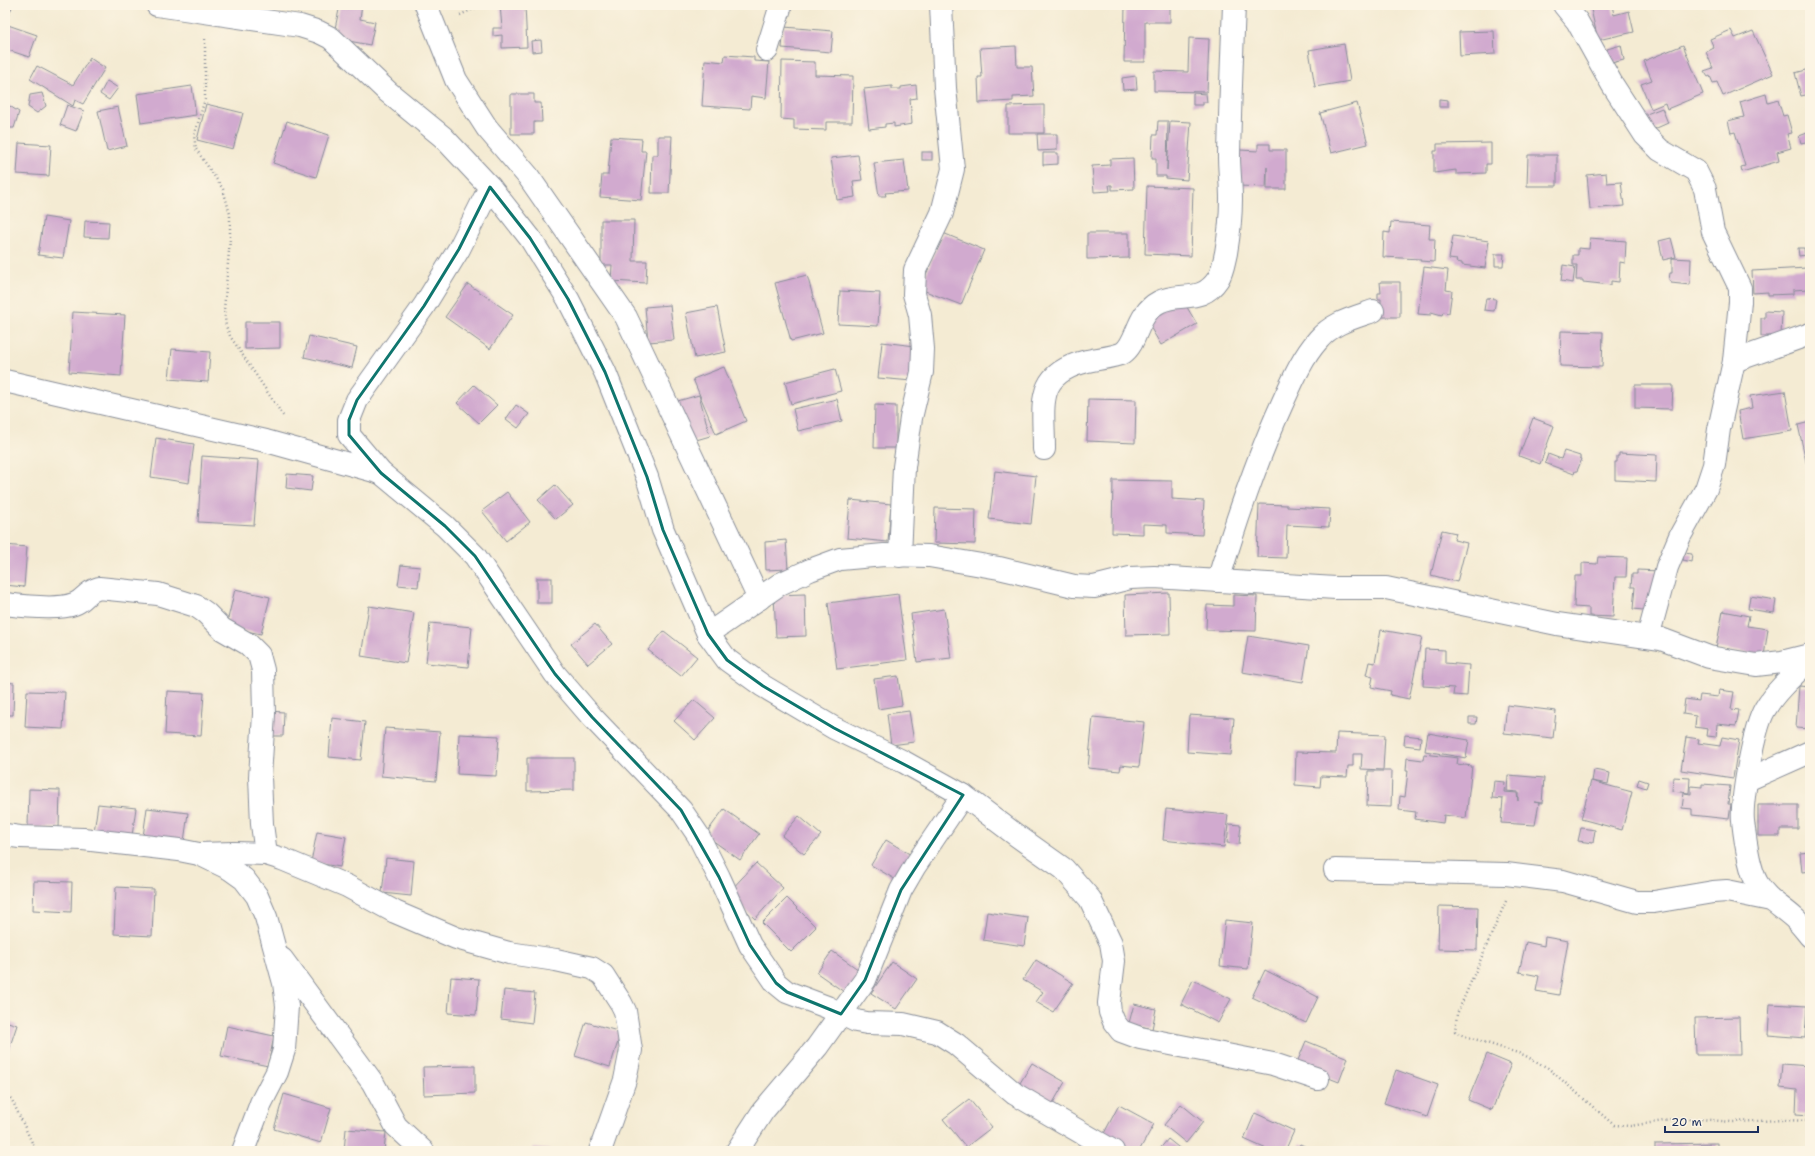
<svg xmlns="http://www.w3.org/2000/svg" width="1815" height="1156" viewBox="0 0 1815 1156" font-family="'Shantell Sans',sans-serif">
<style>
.building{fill:#d1aacf}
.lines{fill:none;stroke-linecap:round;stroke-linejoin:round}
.minor-casing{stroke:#888d98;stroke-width:24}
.path{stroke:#888d98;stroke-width:2.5;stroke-dasharray:1 3;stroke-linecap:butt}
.minor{stroke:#fff;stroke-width:22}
.marked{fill:none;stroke:#0f766e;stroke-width:3;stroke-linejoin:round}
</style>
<rect width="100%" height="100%" fill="#fcf5e5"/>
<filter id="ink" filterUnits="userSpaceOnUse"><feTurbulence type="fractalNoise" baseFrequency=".025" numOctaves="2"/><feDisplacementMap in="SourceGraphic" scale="8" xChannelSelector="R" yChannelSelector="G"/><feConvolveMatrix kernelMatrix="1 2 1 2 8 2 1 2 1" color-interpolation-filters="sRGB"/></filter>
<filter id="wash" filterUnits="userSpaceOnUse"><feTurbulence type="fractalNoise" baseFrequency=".012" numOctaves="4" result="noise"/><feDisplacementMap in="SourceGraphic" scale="16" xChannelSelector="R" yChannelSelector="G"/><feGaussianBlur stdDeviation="0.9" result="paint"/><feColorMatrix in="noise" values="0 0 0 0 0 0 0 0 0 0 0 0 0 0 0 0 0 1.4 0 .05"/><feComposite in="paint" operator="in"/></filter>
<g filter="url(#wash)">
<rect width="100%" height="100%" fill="#f4ebd3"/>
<g id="blocks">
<g class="building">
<polygon points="5,5 12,7 5,23"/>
<polygon points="340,5 362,5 360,19 375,22 370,45 333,38"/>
<polygon points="500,5 525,5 527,47 502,48 502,35 493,36 493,28 502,28"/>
<polygon points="1125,5 1170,5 1170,22 1145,22 1145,62 1124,62"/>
<polygon points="1590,5 1612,5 1614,15 1629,11 1634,32 1598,40"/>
<polygon points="5,24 37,35 29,57 5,49"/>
<polygon points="784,27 833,31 831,52 782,48"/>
<polygon points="1731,30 1735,38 1753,31 1773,74 1723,96 1717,82 1713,83 1710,76 1708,77 1704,71 1713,68 1706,52 1714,48 1710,39"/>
<polygon points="1494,31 1495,54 1460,56 1459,32"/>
<polygon points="1189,38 1209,39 1207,92 1154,91 1154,71 1188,72"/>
<polygon points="541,40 542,51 532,52 531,41"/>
<polygon points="1344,44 1350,81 1315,87 1309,50"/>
<polygon points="1621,45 1624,60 1611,63 1607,49"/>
<polygon points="1683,45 1703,94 1667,109 1665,103 1651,109 1641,84 1652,80 1644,61"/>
<polygon points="1016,46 1017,67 1032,67 1034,96 1013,97 1013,101 979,103 978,77 982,77 980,48"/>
<polygon points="725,55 754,57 754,61 769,62 766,98 751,96 750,109 702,106 705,60 724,62"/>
<polygon points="90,58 105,68 83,104 75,100 73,106 30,79 37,66 73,85"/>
<polygon points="782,61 815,62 815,75 853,76 852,122 826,122 826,130 794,129 794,120 781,119"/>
<polygon points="1810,69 1810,94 1801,96 1795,73"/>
<polygon points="1136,76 1137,89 1123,90 1122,78"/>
<polygon points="107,81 118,88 109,100 100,94"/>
<polygon points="916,85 917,98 910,99 912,124 894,127 894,123 885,124 885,127 869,129 864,89 892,86 892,89 901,89 901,87"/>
<polygon points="192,86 196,115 141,123 137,94"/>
<polygon points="42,93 46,106 37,113 28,107 30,95"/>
<polygon points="1193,93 1206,94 1207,102 1203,102 1203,105 1193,105"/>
<polygon points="511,94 534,94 534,103 541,103 542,122 534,122 534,134 511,134"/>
<polygon points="1766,94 1768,103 1778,100 1783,116 1787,115 1792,133 1787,134 1791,148 1777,152 1779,161 1742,172 1741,167 1745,166 1735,132 1731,133 1728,121 1744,117 1740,102"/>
<polygon points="1439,99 1448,100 1448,107 1439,107"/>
<polygon points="5,103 19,112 14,128 5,128"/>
<polygon points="1357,103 1368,144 1331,153 1320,113"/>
<polygon points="206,104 243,113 233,149 197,140"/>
<polygon points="67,105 84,111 76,131 60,125"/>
<polygon points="1044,105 1044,133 1008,133 1008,106"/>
<polygon points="118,107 127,146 107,151 98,111"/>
<polygon points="1662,108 1668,123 1650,131 1644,115"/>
<polygon points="287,121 329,135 316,177 273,163"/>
<polygon points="1158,121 1168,121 1167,170 1170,121 1191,122 1187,180 1166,178 1166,176 1156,176 1156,158 1152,158 1153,135 1157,135"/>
<polygon points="1810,132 1810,141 1801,143 1799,136"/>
<polygon points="1037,134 1057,134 1057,150 1038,151"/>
<polygon points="658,136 672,136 669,193 651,193 652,155 658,155"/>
<polygon points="611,137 642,139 641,151 646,151 641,200 600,197 602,175 608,175"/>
<polygon points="19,143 51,145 49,176 17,174"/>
<polygon points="1491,143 1491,164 1486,164 1486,173 1456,174 1456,170 1434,173 1434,151 1437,151 1437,144"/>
<polygon points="1258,144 1270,144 1270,150 1286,150 1286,189 1267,189 1267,167 1266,187 1239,186 1240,150 1258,151"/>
<rect x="922" y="152" width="10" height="8"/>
<polygon points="1043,153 1058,153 1058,164 1043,165"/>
<polygon points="858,155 862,180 853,181 855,197 837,200 831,158"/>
<polygon points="1528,155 1557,155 1557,186 1527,186"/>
<polygon points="1133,158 1134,189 1112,190 1112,185 1109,185 1110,191 1094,192 1092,166 1110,165 1110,159"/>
<polygon points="904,160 908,191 885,193 886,196 879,196 874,163"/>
<polygon points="1606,173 1607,183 1621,182 1624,206 1590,209 1587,175"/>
<polygon points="1147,186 1193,188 1191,256 1145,254"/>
<polygon points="44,217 69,221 63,258 38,255"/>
<polygon points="601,220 634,220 633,261 647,261 646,283 611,281 612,265 601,265"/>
<polygon points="85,221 109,222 108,238 84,237"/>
<polygon points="1391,222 1430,225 1429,239 1435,239 1434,262 1420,261 1421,259 1383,257 1384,232 1390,233"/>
<polygon points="943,233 984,250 961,305 920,289"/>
<polygon points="1087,233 1129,233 1129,258 1087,259"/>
<polygon points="1453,236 1489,241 1485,268 1462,265 1462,263 1456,262 1457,260 1449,259"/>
<polygon points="1590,238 1626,241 1625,263 1620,262 1619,282 1611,281 1611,285 1583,282 1583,280 1576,280 1577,265 1573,265 1573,255 1578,255 1578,248 1589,249"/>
<polygon points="1671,238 1676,257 1663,260 1659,241"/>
<polygon points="1798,248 1804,248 1805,255 1799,256"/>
<polygon points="1495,254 1504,254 1503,266 1495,266"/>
<polygon points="1672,258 1691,259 1690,285 1671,283 1671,281 1669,280 1670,273 1672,273"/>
<polygon points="1563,265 1575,267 1573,283 1561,281"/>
<polygon points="1424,267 1448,270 1446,290 1452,291 1449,313 1443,312 1442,315 1431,312 1431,315 1418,314"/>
<polygon points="1807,268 1808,289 1793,290 1793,294 1768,295 1768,292 1753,293 1752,271"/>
<polygon points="807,275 823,333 791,341 775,283"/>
<polygon points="1380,282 1400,282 1400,317 1381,317 1378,304 1381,304 1381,299 1378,299 1378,293 1381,293"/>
<polygon points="468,284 513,315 490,349 445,317"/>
<polygon points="840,291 880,293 878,326 838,324"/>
<polygon points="1486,298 1496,299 1494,311 1484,310"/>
<polygon points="1182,299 1197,324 1161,345 1146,320"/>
<polygon points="670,305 674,340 648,342 645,307"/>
<polygon points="717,307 726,352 695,358 686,313"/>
<polygon points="1765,311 1782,312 1781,336 1761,336 1761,318 1765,318"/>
<polygon points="73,312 125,315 121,376 69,372"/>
<polygon points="245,322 280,322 280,348 245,349"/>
<polygon points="1561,331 1603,332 1602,367 1560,366"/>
<polygon points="309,336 357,347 352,368 304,357"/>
<polygon points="882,342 915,346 912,381 878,378"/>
<polygon points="172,349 210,352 208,382 169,379"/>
<polygon points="724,367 746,421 716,434 693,379"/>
<polygon points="835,369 841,391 791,404 785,382"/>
<polygon points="474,385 497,405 479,423 457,403"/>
<polygon points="1635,385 1673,385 1672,409 1635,408"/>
<polygon points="1785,391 1792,431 1743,439 1738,411 1752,408 1750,396"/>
<polygon points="699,395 710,436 686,443 674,402"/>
<polygon points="837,399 842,421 798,431 793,409"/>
<polygon points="1088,399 1136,400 1135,443 1087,441"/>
<polygon points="516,405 529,414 518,428 506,419"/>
<polygon points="875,405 896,406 896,448 874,448"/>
<polygon points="1533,418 1554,426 1540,464 1519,456"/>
<polygon points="1810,422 1810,474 1809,475 1798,425"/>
<polygon points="156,438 194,444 189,483 151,477"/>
<polygon points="1564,451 1580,456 1580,458 1582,459 1577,471 1575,471 1574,474 1545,463 1548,454 1561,459"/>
<polygon points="1619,453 1657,455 1656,482 1615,480 1615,462 1617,462 1617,456 1619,456"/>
<polygon points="202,456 259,460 254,525 198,522"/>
<polygon points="995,471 1036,476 1031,524 989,519"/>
<polygon points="287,474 313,476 311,491 286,488"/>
<polygon points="1113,480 1172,481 1172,499 1204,501 1202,535 1167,533 1167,525 1143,524 1143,534 1112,533"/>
<polygon points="555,485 573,505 556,519 538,500"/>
<polygon points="507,492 530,522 506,541 482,511"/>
<polygon points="850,500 891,504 888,542 847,538"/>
<polygon points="1259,504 1287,505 1287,507 1330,509 1329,527 1287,525 1286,558 1257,557"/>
<polygon points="935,508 976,509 975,544 934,543"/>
<polygon points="1442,530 1456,533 1454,540 1467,543 1457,582 1431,575"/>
<polygon points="786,540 788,569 766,570 765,542"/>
<polygon points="5,545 27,547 24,587 5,585"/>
<polygon points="1684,553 1692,554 1691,562 1683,560"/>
<polygon points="1598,557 1627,558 1626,577 1615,577 1613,617 1589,616 1589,608 1574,607 1575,576 1582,576 1582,563 1597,564"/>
<polygon points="401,565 420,567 418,587 398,585"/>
<polygon points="1637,570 1661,571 1654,611 1633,609 1635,587 1631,587 1632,574 1637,574"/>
<rect x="537" y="578" width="15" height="25"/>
<polygon points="235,589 270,597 261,634 226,627"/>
<polygon points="1169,593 1170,634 1126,635 1125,595"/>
<polygon points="805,594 806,636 776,637 774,595"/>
<polygon points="898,594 907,660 837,669 828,603"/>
<polygon points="1233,595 1257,596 1256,631 1206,630 1207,605 1233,606"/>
<polygon points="1750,596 1776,600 1774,613 1748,609"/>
<polygon points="369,606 414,613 406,663 361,656"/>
<polygon points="944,609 951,658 917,662 911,614"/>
<polygon points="1723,611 1749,616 1747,626 1768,629 1764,656 1716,648"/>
<polygon points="430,623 472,627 468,667 426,663"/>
<polygon points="595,624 612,644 588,664 571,644"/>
<polygon points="1381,630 1422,637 1409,699 1390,695 1391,691 1371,687 1373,677 1366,675 1369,662 1375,663"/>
<polygon points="664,631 697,657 681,676 648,650"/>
<polygon points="1248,636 1309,646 1303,682 1242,672"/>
<polygon points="1425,649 1445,650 1445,663 1469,665 1467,696 1453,695 1454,688 1423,686"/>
<polygon points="898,676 902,705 878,709 874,679"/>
<polygon points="5,682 14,683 13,715 5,715"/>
<polygon points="1799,686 1810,687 1810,729 1796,728"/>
<polygon points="1719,690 1734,692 1731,709 1739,710 1736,726 1717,724 1716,737 1707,736 1708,729 1695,727 1696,716 1683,714 1685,699 1699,701 1700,695 1718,697"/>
<polygon points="27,691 65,692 63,729 25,727"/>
<polygon points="167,691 204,693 201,736 165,734"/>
<polygon points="694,700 715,718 695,740 674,721"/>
<polygon points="1507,705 1556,711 1553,738 1504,733"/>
<polygon points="268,711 284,712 283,736 267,736"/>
<polygon points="909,711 914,742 891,745 887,714"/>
<polygon points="1189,715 1234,718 1231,755 1187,752"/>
<polygon points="1093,717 1144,722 1139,767 1121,765 1120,771 1088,768"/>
<polygon points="1469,717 1477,717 1476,724 1469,724"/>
<polygon points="332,718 365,722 361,760 329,757"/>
<polygon points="385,728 440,732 436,781 381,776"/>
<polygon points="1337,733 1385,735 1383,770 1361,769 1362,754 1353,754 1353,766 1348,766 1347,777 1321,776 1320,787 1295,785 1296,752 1336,753"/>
<polygon points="1428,733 1469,740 1466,758 1425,751"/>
<polygon points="459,734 499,736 496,776 457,774"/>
<polygon points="1405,735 1421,737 1420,747 1404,745"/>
<polygon points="1686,737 1699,739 1698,743 1720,746 1722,737 1739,740 1733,778 1681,770"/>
<polygon points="1424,754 1458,758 1457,764 1472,766 1466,818 1444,815 1443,823 1415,819 1416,812 1399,810 1400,796 1405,797 1408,771 1406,771 1407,758 1423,760"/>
<polygon points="527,758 574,758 574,790 527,791"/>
<polygon points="1594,770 1610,773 1608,784 1592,781"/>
<polygon points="1368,771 1392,771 1391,807 1367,806"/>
<polygon points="1508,775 1544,778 1542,803 1534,802 1539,803 1535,825 1501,823 1503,799 1492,798 1494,781 1505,782 1504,792 1517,793 1518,801 1518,792 1507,791"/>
<polygon points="1673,777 1690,778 1689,793 1672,791"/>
<polygon points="1639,779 1648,782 1646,788 1637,785"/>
<polygon points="1591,781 1632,792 1622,830 1581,819"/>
<polygon points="1702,784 1730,786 1728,804 1731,804 1729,819 1692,815 1692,809 1682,808 1684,793 1691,794 1691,786 1702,787"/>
<polygon points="29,789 60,790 59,828 28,827"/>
<polygon points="98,804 136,808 131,843 93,839"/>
<polygon points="1758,805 1798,805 1798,829 1780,829 1780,836 1758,836"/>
<polygon points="147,808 188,813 183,849 142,844"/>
<polygon points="724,809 759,834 740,860 705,835"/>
<polygon points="1166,809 1228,815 1224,847 1163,840"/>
<polygon points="799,816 821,835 804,854 782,836"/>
<polygon points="1229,824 1241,825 1239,844 1227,843"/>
<polygon points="1581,828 1595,830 1593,843 1578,841"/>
<polygon points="317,832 346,837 340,867 311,862"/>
<polygon points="886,840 918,859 903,884 871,865"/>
<polygon points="1810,852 1810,871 1802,872 1800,853"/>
<polygon points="386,858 414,861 411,896 382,893"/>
<polygon points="756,863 783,888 755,919 728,893"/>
<polygon points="34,881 72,882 71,912 33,910"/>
<polygon points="116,887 154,889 152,936 114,934"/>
<polygon points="787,898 816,927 791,952 762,923"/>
<polygon points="1439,906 1478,907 1477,950 1438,949"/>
<polygon points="987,912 1028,918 1024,946 983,940"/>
<polygon points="1225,920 1253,923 1248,969 1220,966"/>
<polygon points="1545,937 1568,941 1559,995 1536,991 1539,976 1519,972 1526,942 1544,946"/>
<polygon points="832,951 862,972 847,994 817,973"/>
<polygon points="1036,960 1073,983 1053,1012 1036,1002 1043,992 1023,980"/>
<polygon points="892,962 917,979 896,1009 871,993"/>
<polygon points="1265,970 1318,997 1306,1023 1252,997"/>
<polygon points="451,977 479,979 476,1015 448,1013"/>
<polygon points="1193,980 1231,999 1218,1023 1181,1004"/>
<polygon points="504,990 535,993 532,1023 501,1019"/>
<polygon points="1134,1004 1156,1009 1152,1029 1129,1023"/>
<polygon points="1770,1004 1807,1006 1805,1038 1768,1035"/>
<polygon points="1739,1017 1740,1055 1696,1055 1695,1018"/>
<polygon points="5,1021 17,1025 8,1052 5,1051"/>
<polygon points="586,1022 621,1032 610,1067 575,1056"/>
<polygon points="227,1026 274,1036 268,1066 221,1056"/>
<polygon points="1306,1041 1348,1058 1339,1082 1296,1065"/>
<polygon points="1487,1054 1511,1064 1492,1110 1468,1100"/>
<polygon points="1032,1063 1065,1082 1050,1108 1017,1088"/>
<polygon points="1782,1064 1810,1066 1810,1115 1796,1114 1797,1090 1780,1088"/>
<polygon points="475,1066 475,1093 424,1095 423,1067"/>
<polygon points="1396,1070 1438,1085 1427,1117 1384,1103"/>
<polygon points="284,1094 331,1108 321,1143 274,1129"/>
<polygon points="969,1099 992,1127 966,1147 943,1119"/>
<polygon points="1181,1104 1203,1122 1186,1143 1164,1125"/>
<polygon points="1119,1105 1154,1124 1139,1151 1124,1151 1101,1139"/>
<polygon points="1255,1113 1294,1131 1285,1151 1271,1151 1244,1139"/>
<polygon points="346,1129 386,1132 384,1151 344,1151"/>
<polygon points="1168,1139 1183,1151 1158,1151"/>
<polygon points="1717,1143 1717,1151 1655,1151 1655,1144"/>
<polygon points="1300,1144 1315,1151 1297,1151"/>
<polygon points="533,1148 551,1150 551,1151 533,1151"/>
</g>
</g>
</g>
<g filter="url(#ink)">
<use href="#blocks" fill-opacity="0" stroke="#888d98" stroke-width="1"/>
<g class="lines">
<g class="minor-casing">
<g id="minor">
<polyline points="157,5 300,26 319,32 331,38 388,92 443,137 490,187 530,238 568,299 605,372 647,477 663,530 708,634 727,660 763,686 834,728 904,762 963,795 1016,835 1064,869 1090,899 1111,943 1114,961 1109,1003 1110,1012 1114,1022 1121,1031 1140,1038 1273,1064 1318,1079"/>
<polyline points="426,5 456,80 487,128 528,176 626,317 759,599"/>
<polyline points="1564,5 1577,21 1612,84 1645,135 1660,150 1696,171 1705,189 1713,232 1740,288 1740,302 1734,361 1719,429 1714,465 1706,489 1680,536 1667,567 1648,637"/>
<polyline points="767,50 781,5"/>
<polyline points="490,187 459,249 424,306 357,400 349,420 349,435 381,473 445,526 475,556 555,674 592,717 681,810 698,835 719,877 750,945 776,983 787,992 827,1007 856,1021 867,1023 903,1024 937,1032 956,1044 1015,1094 1113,1151"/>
<polyline points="1734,361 1810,334"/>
<polyline points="5,381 266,441 381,473"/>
<path d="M 1044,449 C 1044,404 1034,374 1087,361 C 1096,359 1115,357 1123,353 C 1138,343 1136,314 1159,302 C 1180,291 1201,305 1218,279 C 1223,271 1224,261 1226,253 C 1229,235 1231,217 1231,199 C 1231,184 1229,170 1229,156 C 1230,106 1232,55 1234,5"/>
<polyline points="900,556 904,467 911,418 922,372 923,349 920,315 914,294 915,270 942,213 953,169 945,88 941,5"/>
<path d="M 1218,581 C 1236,521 1256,461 1282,404 C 1292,382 1302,358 1318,340 C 1332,323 1353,318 1373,311"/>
<path d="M 5,604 C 21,606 59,610 74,604 C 85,600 85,592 99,588 L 158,594 L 196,606 L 206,613 L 222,629 L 248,644 L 259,655 L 263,670 L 264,714 L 260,777 L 262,824 L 266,854"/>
<polyline points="708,634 780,584 810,570 840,559 884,555 929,556 999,568 1074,586 1094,587 1130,578 1154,577 1336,588 1386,588 1557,624 1661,639 1709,657 1756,665 1782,662 1810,655"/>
<path d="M 1810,660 C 1794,675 1776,690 1765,709 C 1754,727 1741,800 1743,821 C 1745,839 1749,868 1757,883 C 1766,899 1781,906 1794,918 C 1800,923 1805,930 1810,936"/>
<polyline points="1747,780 1810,752"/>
<polyline points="5,835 20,837 83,839 179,850 199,854 230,869 244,879 257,896 266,917 284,983 287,1006 284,1050 277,1072 261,1103 243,1151"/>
<polyline points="199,854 234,853 266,854 282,859 347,886 395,912 456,938 509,953 556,960 592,968 603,975 621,1003 625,1011 631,1050 625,1080 600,1151"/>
<polyline points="1335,870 1506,874 1563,881 1637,902 1654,902 1713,892 1727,891 1771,900"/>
<polyline points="282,959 373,1083 396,1126 423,1151"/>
<polyline points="737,1151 763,1111 817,1047 865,980 901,890 915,866 963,795"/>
</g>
</g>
<g class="path">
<polyline points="460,15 482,5"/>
<polyline points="205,39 205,99 194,136 196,149 223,189 230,214 230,239 224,310 226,326 230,336 284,417"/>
<polyline points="1506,901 1457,1014 1455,1031 1459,1034 1524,1055 1548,1068 1614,1125 1630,1126 1677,1119 1701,1119 1731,1122 1784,1120 1810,1121"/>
<polyline points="5,1092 12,1100 36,1151"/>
</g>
<use href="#minor" class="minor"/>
</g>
</g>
<path class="marked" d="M 490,187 L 530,238 L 568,299 L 605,372 L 647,477 L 663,530 L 708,634 L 727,660 L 763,686 L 834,728 L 963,795 L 901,890 L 865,980 L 841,1014 L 787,992 L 776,983 L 750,945 L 719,877 L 681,810 L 592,717 L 555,674 L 475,556 L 445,526 L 381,473 L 349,435 L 349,420 L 357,400 L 424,306 L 459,249 Z"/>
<rect width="1815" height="1156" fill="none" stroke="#fcf5e5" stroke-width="20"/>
<path d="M1665 1126v6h93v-6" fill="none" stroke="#1b2f5e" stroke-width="2"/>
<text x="1671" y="1126" font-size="12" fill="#1b2f5e" stroke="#fcf5e5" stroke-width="3" paint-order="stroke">20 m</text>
</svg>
